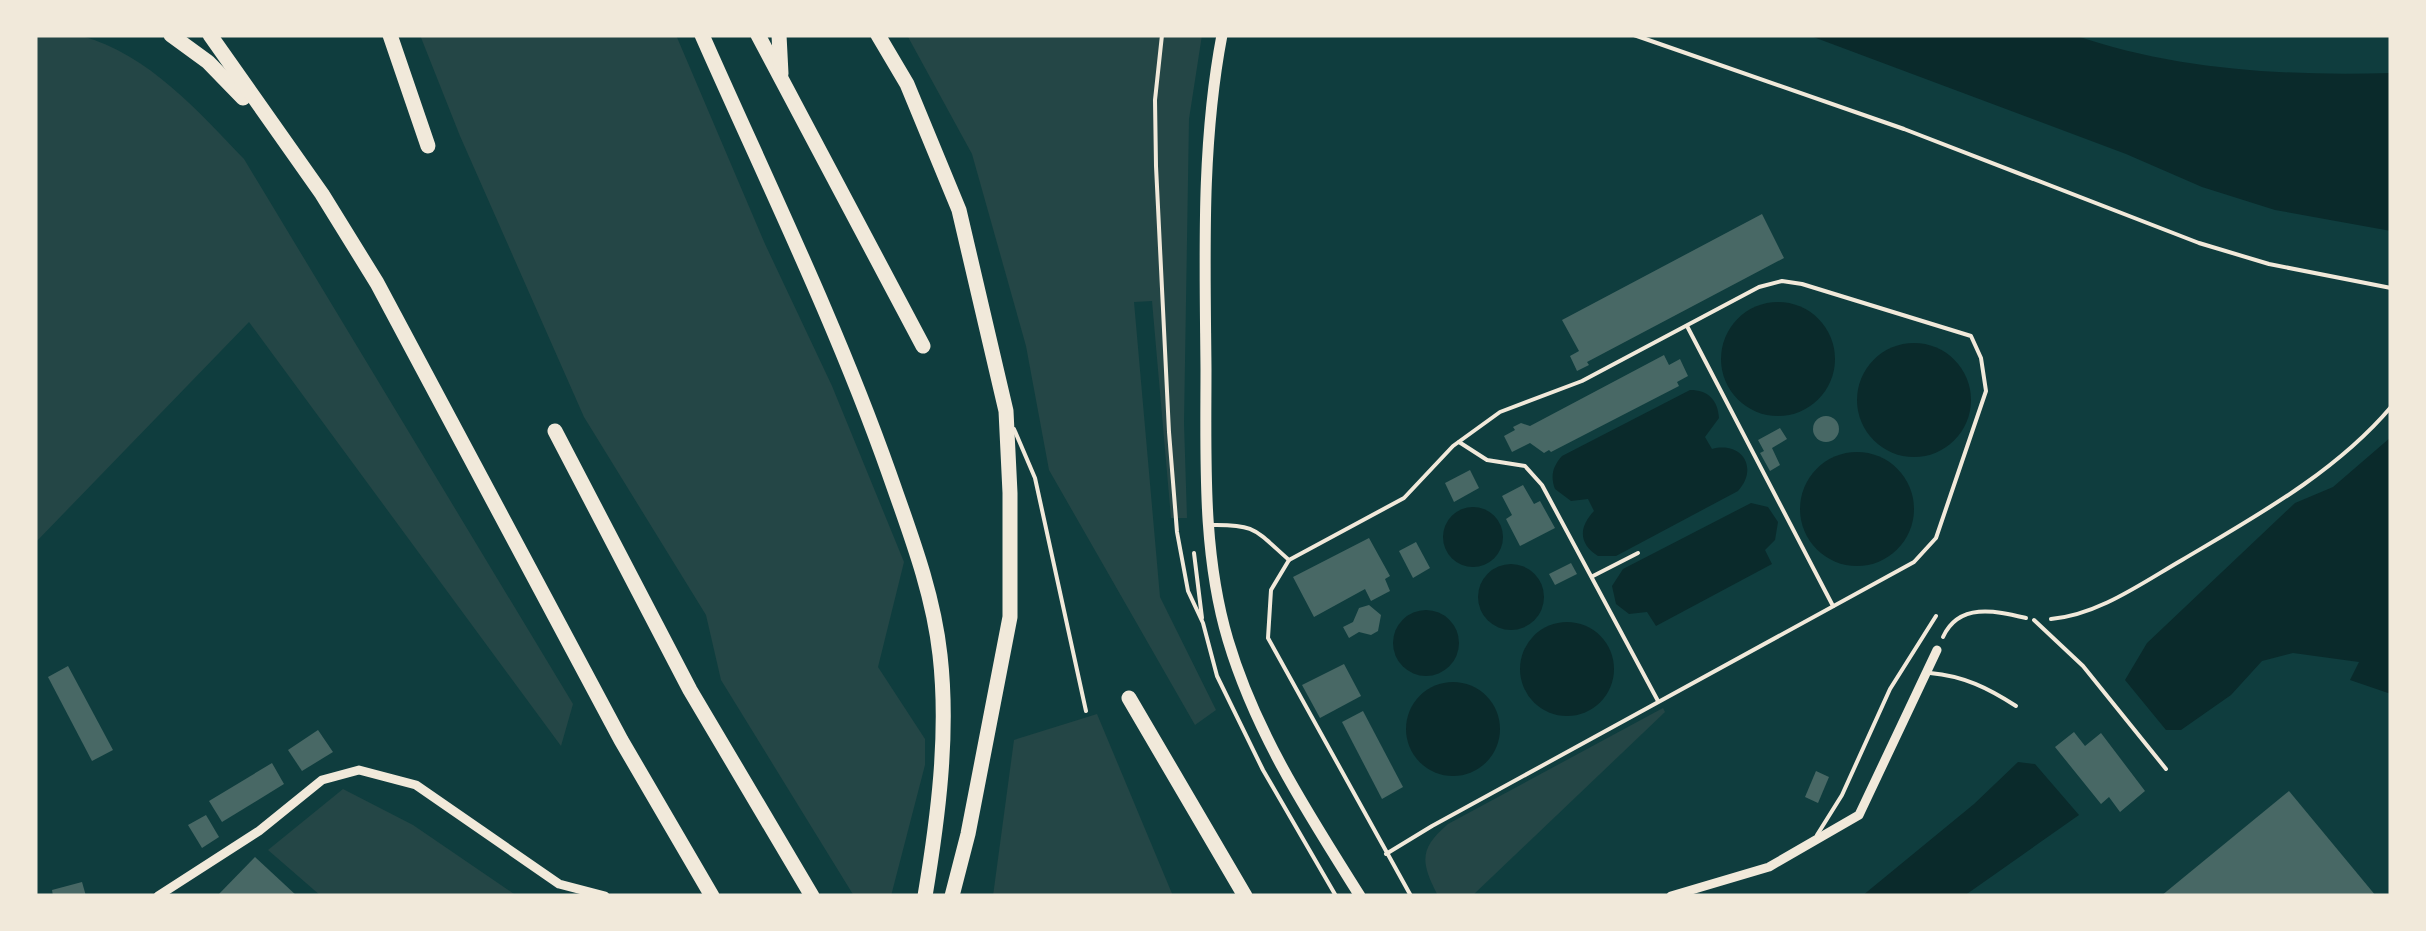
<svg xmlns="http://www.w3.org/2000/svg" width="2426" height="931" viewBox="0 0 2426 931" font-family="'PT Sans Narrow',sans-serif">
<style>
.green{fill:#244646}
.water{fill:#0a2a2b}
.building{fill:#486865}
.lines{fill:none;stroke-linecap:round;stroke-linejoin:round}
.path{stroke:#f1e9da;stroke-width:4}
.service{stroke:#f1e9da;stroke-width:4}
.minor{stroke:#f1e9da;stroke-width:9}
.tertiary{stroke:#f1e9da;stroke-width:11}
.motorway{stroke:#f1e9da;stroke-width:15}
</style>
<rect width="100%" height="100%" fill="#0f3d3e"/>
<g class="green">
<path d="M 35,35 C 50,35 68,32 82,36 C 149,55 198,111 244,159 L 573,704 L 561,746 L 249,322 L 35,543 Z"/>
<polygon points="420,35 676,35 765,244 832,386 904,562 878,667 925,739 925,765 891,896 854,896 721,680 706,615 584,417 460,136"/>
<polygon points="907,35 1202,35 1189,119 1184,423 1187,518 1171,518 1152,301 1134,302 1160,597 1216,710 1195,725 1049,470 1026,346 972,154"/>
<path d="M 1663,708 L 1665,712 L 1472,896 L 1437,894 C 1420,861 1420,848 1448,824 Z"/>
<polygon points="1097,714 1173,896 993,896 1014,740"/>
<polygon points="343,789 413,825 517,896 321,896 268,850"/>
</g>
<g class="water">
<path d="M 1808,35 L 2074,35 C 2175,70 2284,76 2391,73 L 2391,231 L 2275,210 L 2202,187 L 2126,154 Z"/>
<circle cx="1778" cy="359" r="57"/>
<circle cx="1914" cy="400" r="57"/>
<path d="M 1690,390 C 1708,390 1718,400 1719,418 L 1705,437 L 1712,449 C 1742,441 1759,468 1738,491 L 1616,556 L 1598,556 C 1578,543 1579,527 1594,511 L 1588,499 L 1571,501 L 1555,489 C 1550,476 1553,466 1562,456 Z"/>
<polygon points="2391,437 2391,694 2350,680 2359,662 2293,653 2262,661 2231,695 2181,730 2166,730 2125,680 2147,643 2295,503 2333,487"/>
<circle cx="1857" cy="509" r="57"/>
<polygon points="1751,503 1768,507 1778,522 1775,540 1765,550 1772,564 1656,626 1647,612 1629,614 1616,604 1612,586 1623,569"/>
<circle cx="1473" cy="537" r="30"/>
<circle cx="1511" cy="597" r="33"/>
<circle cx="1426" cy="643" r="33"/>
<circle cx="1567" cy="669" r="47"/>
<circle cx="1453" cy="729" r="47"/>
<polygon points="2018,762 2035,764 2079,815 1964,896 1862,896 1974,804"/>
</g>
<g class="building">
<polygon points="1762,214 1784,258 1587,362 1589,365 1577,371 1570,356 1579,351 1562,320"/>
<polygon points="1664,355 1669,365 1680,359 1688,376 1677,382 1679,386 1551,452 1549,450 1544,453 1530,443 1512,452 1504,436 1515,430 1513,427 1521,423 1530,426"/>
<circle cx="1826" cy="429" r="13"/>
<polygon points="1780,428 1787,439 1772,448 1780,465 1770,471 1760,453 1764,451 1758,440"/>
<polygon points="1470,470 1479,488 1454,502 1445,483"/>
<polygon points="1523,485 1534,504 1540,501 1555,528 1520,546 1506,519 1512,515 1502,496"/>
<polygon points="1369,538 1390,576 1385,579 1390,591 1371,601 1365,589 1314,617 1293,577"/>
<polygon points="1416,542 1430,568 1413,578 1399,551"/>
<polygon points="1571,563 1577,574 1555,585 1549,574"/>
<polygon points="1369,605 1381,615 1378,631 1371,635 1359,632 1349,638 1343,627 1353,622 1359,608"/>
<polygon points="1344,664 1361,696 1320,718 1302,685"/>
<polygon points="68,666 113,750 92,761 48,677"/>
<polygon points="1363,711 1403,787 1382,799 1342,722"/>
<polygon points="318,730 333,752 302,771 288,750"/>
<polygon points="2074,732 2085,746 2101,733 2145,791 2120,812 2109,797 2101,804 2055,747"/>
<polygon points="272,763 284,784 222,822 209,801"/>
<polygon points="1816,771 1829,777 1818,803 1805,797"/>
<polygon points="2289,791 2376,896 2161,896"/>
<polygon points="206,815 219,837 202,848 188,825"/>
<polygon points="255,857 297,896 217,896"/>
<polygon points="82,882 86,896 53,896 52,890"/>
</g>
<g class="lines">
<g class="path">
<polyline points="1162,35 1155,100 1156,166 1169,432 1177,532 1188,591 1203,623 1217,676 1263,770 1336,896"/>
<polyline points="1634,35 1904,129 2199,243 2269,264 2391,288"/>
<polyline points="1194,553 1202,618"/>
<path d="M 2051,619 C 2098,615 2142,583 2182,560 C 2256,516 2335,473 2391,407"/>
<path d="M 1943,637 C 1959,602 1996,611 2026,618"/>
</g>
<g class="service">
<polyline points="1687,326 1833,606"/>
<polyline points="1014,429 1035,478 1086,711"/>
<polyline points="1459,442 1487,460 1525,466 1542,485 1658,701"/>
<path d="M 1210,525 C 1256,524 1255,530 1289,560 L 1404,498 L 1453,446 L 1500,412 L 1582,381 L 1759,287 L 1782,281 L 1802,284 L 1971,336 L 1981,358 L 1986,391 L 1936,538 L 1914,562 L 1432,826 L 1386,854"/>
<polyline points="1289,560 1271,590 1268,638 1411,896"/>
<polyline points="1593,576 1638,553"/>
<polyline points="2034,620 2083,666 2166,769"/>
<path d="M 1930,673 C 1964,676 1988,688 2016,706"/>
<polyline points="1817,835 1842,795 1890,689 1936,616"/>
</g>
<g class="minor">
<polyline points="158,896 259,831 322,780 359,770 416,785 559,884 605,896"/>
<polyline points="1671,896 1769,867 1859,815 1937,650"/>
</g>
<path class="tertiary" d="M 1222,35 C 1201,145 1205,257 1206,369 C 1206,459 1202,553 1228,640 C 1256,734 1309,815 1360,896"/>
<g class="motorway">
<polyline points="171,35 208,62 243,98"/>
<polyline points="210,35 322,194 377,283 621,740 712,896"/>
<polyline points="390,35 428,146"/>
<path d="M 702,35 C 766,180 836,323 889,473 C 910,533 933,592 940,655 C 949,734 938,818 925,896"/>
<polyline points="758,35 923,346"/>
<polyline points="779,35 781,74"/>
<polyline points="878,35 907,84 959,210 1006,411 1010,493 1010,617 968,834 952,896"/>
<polyline points="555,431 690,690 812,896"/>
<polyline points="1129,698 1245,896"/>
</g>
</g>
<rect width="2426" height="931" fill="none" stroke="#f1e9da" stroke-width="75"/>
</svg>
